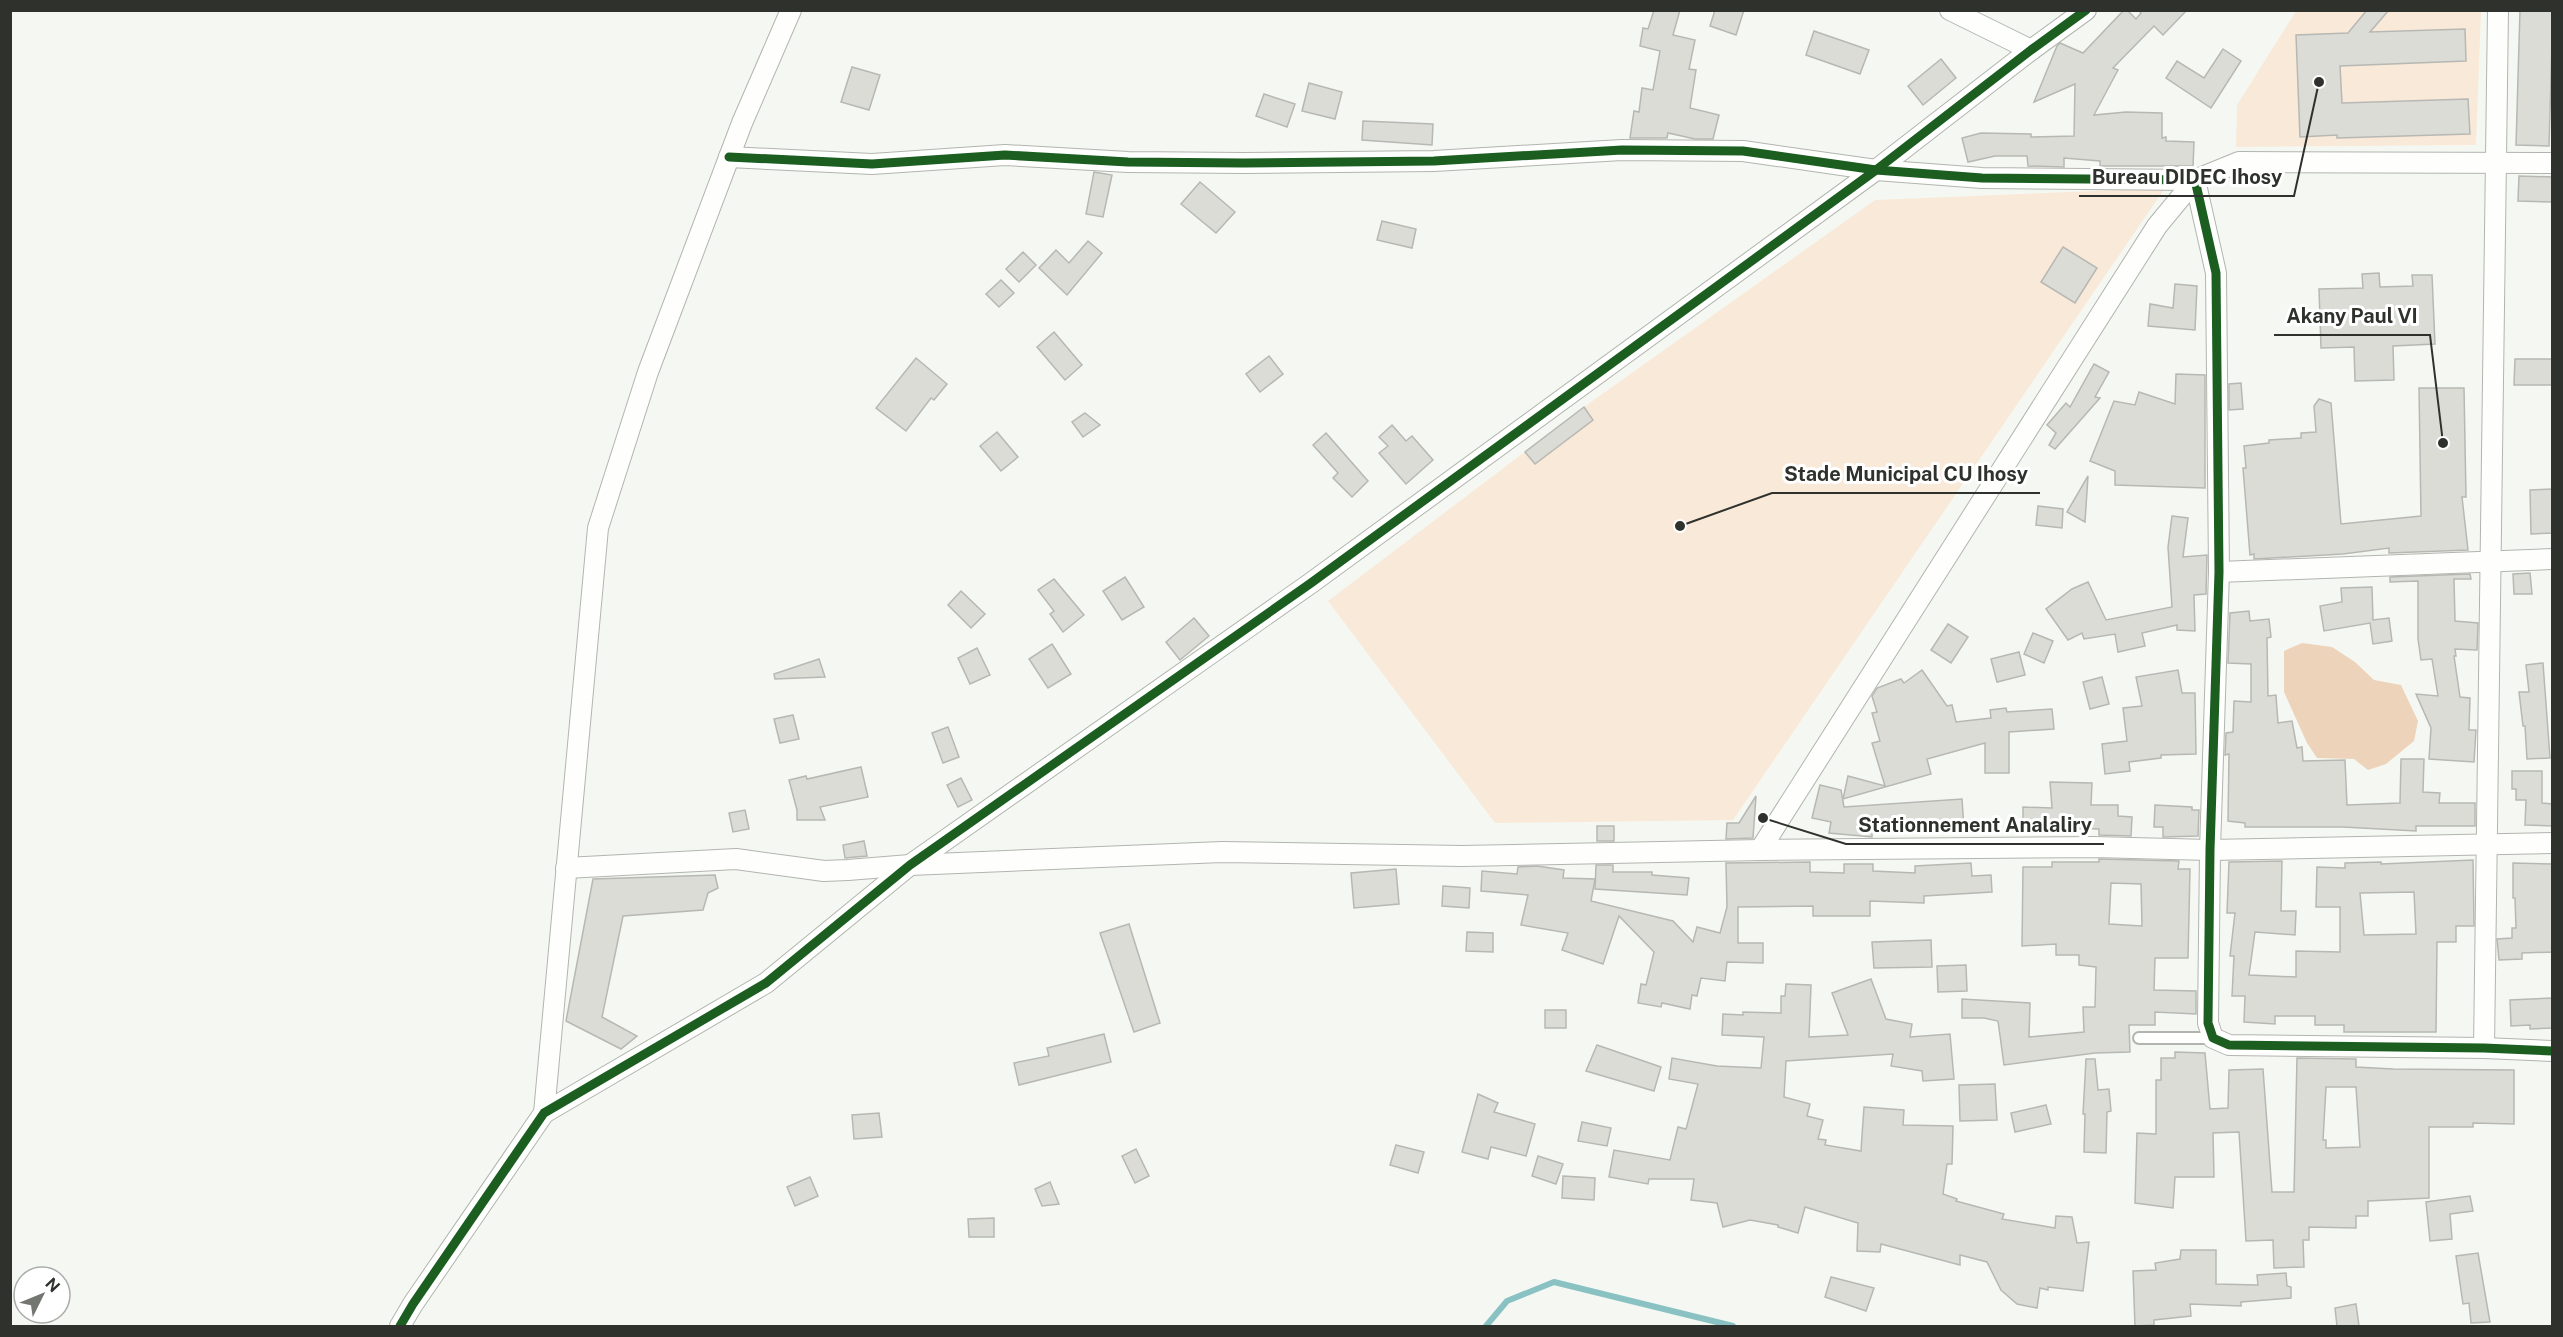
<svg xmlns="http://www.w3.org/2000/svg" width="2563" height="1337" viewBox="0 0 2563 1337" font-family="'Public Sans',sans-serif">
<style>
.green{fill:#f9e9d8}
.forest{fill:#edd3ba}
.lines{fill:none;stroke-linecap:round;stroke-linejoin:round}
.stream{stroke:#8ac2c4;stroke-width:6}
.building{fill:#dcdcd7;stroke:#b7b8b3;stroke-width:1.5;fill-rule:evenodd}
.lane-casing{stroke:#b2b5af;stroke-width:14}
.street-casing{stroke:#b2b5af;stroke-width:22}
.lane{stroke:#fefefd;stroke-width:10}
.street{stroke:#fefefd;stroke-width:20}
.cycleway-casing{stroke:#fff;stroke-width:13}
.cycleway{stroke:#1b5e20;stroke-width:9}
.leader{fill:none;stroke:#2e312c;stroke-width:2}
.callout-dot{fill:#2e312c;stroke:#fff;stroke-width:2}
.callout-label{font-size:20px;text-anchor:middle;font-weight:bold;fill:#2e312c;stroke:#fff;stroke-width:6;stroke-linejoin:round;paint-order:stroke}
</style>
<rect width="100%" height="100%" fill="#f5f8f2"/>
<g class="green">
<polygon points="2296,11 2481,11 2476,145 2236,147 2237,105"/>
<polygon points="2165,188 1733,820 1495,823 1328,601 1584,407 1875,200"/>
</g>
<polygon class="forest" points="2302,643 2332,647 2355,662 2374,680 2401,685 2418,721 2414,741 2386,764 2368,770 2354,759 2317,758 2307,743 2284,692 2284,651"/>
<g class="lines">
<polyline class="stream" points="1486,1326 1507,1301 1554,1282 1733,1326"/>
</g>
<g class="building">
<polygon points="1654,10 1680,10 1673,35 1695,40 1689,69 1696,70 1690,108 1719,115 1713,139 1695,139 1668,133 1667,138 1630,138 1634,111 1639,112 1642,88 1653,90 1660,51 1640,46 1643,28 1648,29"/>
<polygon points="1715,10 1744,10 1736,35 1710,26"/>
<polygon points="2124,10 2127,10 2136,19 2141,13 2138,10 2187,10 2163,35 2154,26 2113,68 2118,70 2094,115 2126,112 2162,113 2162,138 2166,137 2166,141 2194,142 2193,166 2100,166 2100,161 2064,158 2064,167 2028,166 2027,156 1995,156 1968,162 1962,138 1981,133 2031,134 2031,137 2074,136 2075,84 2034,102 2057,46 2060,43 2083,53"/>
<polygon points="2367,10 2389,10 2370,32 2465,29 2466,61 2340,66 2342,103 2468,99 2470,134 2337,138 2337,135 2300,137 2296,35 2348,33"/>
<polygon points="2520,10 2553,10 2549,146 2516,145"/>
<polygon points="1814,31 1869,50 1860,74 1806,55"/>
<polygon points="2223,49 2241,61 2211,108 2166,78 2177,61 2204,78"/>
<polygon points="1941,59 1956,78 1923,105 1908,86"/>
<polygon points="852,67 880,75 869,110 841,102"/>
<polygon points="1309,83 1342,92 1335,119 1302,111"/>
<polygon points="1264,94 1295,104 1287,127 1256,116"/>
<polygon points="1363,121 1433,124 1432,145 1362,140"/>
<polygon points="1094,172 1112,175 1103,217 1086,214"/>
<polygon points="2519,176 2553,177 2553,202 2518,201"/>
<polygon points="1200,182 1235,212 1216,233 1181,204"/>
<polygon points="1382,221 1416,229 1412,248 1377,240"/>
<polygon points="1088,241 1102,253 1067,295 1039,268 1056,250 1069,263"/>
<polygon points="2063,247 2097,268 2075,303 2041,282"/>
<polygon points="1023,252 1036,265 1019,282 1006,269"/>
<polygon points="2379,273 2380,287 2413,286 2412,275 2432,275 2435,344 2393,346 2394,380 2355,381 2354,347 2321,348 2319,289 2363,288 2362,274"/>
<polygon points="1001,280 1014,293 999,307 986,294"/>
<polygon points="2175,284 2197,286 2195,330 2148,326 2150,304 2173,308"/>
<polygon points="1054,332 1082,365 1065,380 1037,347"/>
<polygon points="1269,356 1283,374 1260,392 1246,374"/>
<polygon points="916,358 947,384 934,400 931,398 906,431 876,408"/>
<polygon points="2515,359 2553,359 2553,385 2514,385"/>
<polygon points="2094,364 2109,372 2095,397 2100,398 2055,449 2049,445 2056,433 2047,425 2066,403 2070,407"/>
<polygon points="2176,374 2205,375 2205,488 2115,485 2115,471 2090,461 2114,401 2135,405 2139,392 2175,404"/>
<polygon points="2241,383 2243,409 2229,410 2229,384"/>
<polygon points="2419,388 2464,388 2466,497 2462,497 2468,550 2389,553 2389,548 2343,554 2254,559 2254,554 2250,555 2243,468 2246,468 2244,446 2269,443 2269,440 2301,438 2301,433 2316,432 2314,406 2319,399 2331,403 2341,524 2421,516"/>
<polygon points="1584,407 1593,420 1535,464 1525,452"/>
<polygon points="1085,413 1100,425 1083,437 1072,422"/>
<polygon points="1392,425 1406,441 1412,436 1433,460 1406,484 1379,453 1388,446 1379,437"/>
<polygon points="997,432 1018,457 1001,471 980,446"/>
<polygon points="1326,433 1368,481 1352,497 1333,478 1338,473 1313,445"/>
<polygon points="2088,476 2085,522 2067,512"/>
<polygon points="2553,489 2553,533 2531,534 2530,490"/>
<polygon points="2038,506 2063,509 2062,528 2036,525"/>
<polygon points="2172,516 2188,518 2183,557 2207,555 2206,594 2194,595 2195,631 2177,630 2177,625 2142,633 2145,646 2118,652 2115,634 2084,639 2082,633 2068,640 2046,609 2072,589 2088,582 2106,620 2172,607 2168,547"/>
<polygon points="2530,573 2532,594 2514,594 2513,574"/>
<polygon points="2470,574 2471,579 2454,579 2455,621 2478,623 2477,650 2455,649 2456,656 2454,656 2460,697 2470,698 2469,730 2476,730 2474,762 2429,759 2431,728 2416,694 2438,696 2432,659 2421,660 2418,639 2418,581 2390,582 2390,577"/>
<polygon points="1125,577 1144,607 1122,620 1103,591"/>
<polygon points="1054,579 1084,615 1063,632 1050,614 1054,611 1038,590"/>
<polygon points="2372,587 2373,620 2389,618 2392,641 2373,644 2370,623 2324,631 2320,606 2342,602 2341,588"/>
<polygon points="961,591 985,614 971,628 948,605"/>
<polygon points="2249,611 2250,621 2269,619 2271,637 2267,638 2268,696 2276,695 2278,723 2292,721 2297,748 2302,747 2303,761 2345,760 2347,805 2400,803 2401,759 2424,759 2423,792 2440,793 2439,803 2475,803 2475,826 2416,826 2416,831 2343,827 2245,827 2245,823 2228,821 2229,754 2225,755 2226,733 2233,732 2234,701 2251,702 2251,664 2228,663 2230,613"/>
<polygon points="1194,618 1209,636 1180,660 1166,642"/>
<polygon points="1948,624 1968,637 1951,663 1931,650"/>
<polygon points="2033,633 2053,641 2044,663 2024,654"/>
<polygon points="1052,644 1071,674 1048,688 1029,659"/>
<polygon points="977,648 990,675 970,684 958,658"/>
<polygon points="2019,652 2025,675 1997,682 1991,659"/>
<polygon points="819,659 825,677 775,679 774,674"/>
<polygon points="2543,663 2550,758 2527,759 2525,726 2523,726 2519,692 2529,692 2526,665"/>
<polygon points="1922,670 1947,706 1952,705 1956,722 1991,718 1990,710 2006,708 2007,712 2052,709 2054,729 2009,732 2009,773 1985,773 1985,743 1927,759 1931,774 1843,799 1848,776 1885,786 1872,743 1880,741 1872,713 1877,712 1872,696 1877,688 1901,679 1904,683"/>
<polygon points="2178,670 2182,693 2195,693 2196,754 2161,755 2161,758 2129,762 2130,771 2105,774 2102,744 2127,741 2123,708 2142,706 2136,677"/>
<polygon points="2102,677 2109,704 2090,709 2083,682"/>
<polygon points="793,715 799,739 780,743 774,719"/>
<polygon points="948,727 959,757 943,763 932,733"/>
<polygon points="861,767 868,797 820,807 825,820 797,820 797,810 789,780 806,776 807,779"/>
<polygon points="2512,771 2542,771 2542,803 2553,804 2553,826 2525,825 2526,800 2516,800 2516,789 2512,789"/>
<polygon points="961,778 972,800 958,807 947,785"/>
<polygon points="2050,782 2092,783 2091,805 2118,805 2118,816 2132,817 2131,836 2099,835 2099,829 2023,827 2023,807 2052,808"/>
<polygon points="1820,785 1841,790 1844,807 1962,799 1964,828 1927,832 1872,833 1872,837 1829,833 1831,822 1812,818"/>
<polygon points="1756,796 1753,838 1726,839 1727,823 1739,823"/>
<polygon points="2155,805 2192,807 2192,810 2199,810 2198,836 2163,837 2163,827 2154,827"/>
<polygon points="745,810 749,829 733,832 729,813"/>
<rect x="1597" y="826" width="17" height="15"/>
<polygon points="864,841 867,856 845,858 843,845"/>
<path d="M 2099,859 L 2179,861 L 2178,869 L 2190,869 L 2188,958 L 2155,958 L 2154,990 L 2196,991 L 2196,1014 L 2155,1012 L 2155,1025 L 2129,1025 L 2130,1052 L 2095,1053 L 2004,1065 L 1998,1021 L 1984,1018 L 1962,1018 L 1962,999 L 2030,1003 L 2029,1037 L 2084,1032 L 2083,1007 L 2095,1007 L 2096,967 L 2079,965 L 2079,955 L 2056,955 L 2056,944 L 2022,946 L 2023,867 L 2052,867 L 2052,862 L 2099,862 ZM 2111,883 L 2141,884 L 2142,926 L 2109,924 Z"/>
<path d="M 2473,860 L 2474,926 L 2456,926 L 2456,942 L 2437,942 L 2436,1032 L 2344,1032 L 2344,1025 L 2315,1025 L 2315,1016 L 2275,1016 L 2275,1024 L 2244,1022 L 2245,996 L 2232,996 L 2234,956 L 2230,956 L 2235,913 L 2227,913 L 2229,862 L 2282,861 L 2281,911 L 2296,911 L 2295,935 L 2255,932 L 2249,975 L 2296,977 L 2296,951 L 2340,952 L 2340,907 L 2316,907 L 2317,867 L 2345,868 L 2345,863 L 2381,862 L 2381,864 ZM 2414,892 L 2416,934 L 2364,935 L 2360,893 Z"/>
<polygon points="1810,862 1810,872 1844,873 1844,864 1873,864 1873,871 1915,873 1915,866 1971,863 1972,876 1991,875 1992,892 1924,896 1924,903 1870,901 1870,916 1813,916 1813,906 1738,907 1738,943 1763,943 1763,963 1727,962 1725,981 1701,978 1697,996 1692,995 1690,1009 1662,1003 1661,1007 1638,1003 1641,984 1646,985 1654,952 1619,916 1603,964 1562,950 1568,933 1521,925 1528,895 1481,891 1482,871 1517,874 1518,867 1537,866 1564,870 1563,878 1595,879 1591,901 1673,921 1693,942 1697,927 1720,933 1727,907 1726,863"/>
<polygon points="2513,863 2553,864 2553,952 2522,953 2522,959 2499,960 2497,939 2512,938 2512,928 2516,928 2515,898 2513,898"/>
<polygon points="1596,865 1613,865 1613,872 1652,872 1652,875 1689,878 1687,895 1595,889"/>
<polygon points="1396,869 1399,904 1354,908 1351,873"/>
<polygon points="715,875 718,888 708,893 703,910 623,916 602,1017 637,1036 621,1049 566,1021 593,879"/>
<polygon points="1443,886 1470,888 1469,908 1442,906"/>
<polygon points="1129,924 1160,1023 1134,1032 1100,933"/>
<polygon points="1467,932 1493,933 1493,952 1466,951"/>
<polygon points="1931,940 1932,967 1874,968 1872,942"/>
<polygon points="1966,965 1967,991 1938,992 1937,966"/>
<polygon points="1871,979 1886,1019 1912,1024 1910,1037 1950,1034 1954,1079 1923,1081 1922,1071 1891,1066 1893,1054 1786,1061 1784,1097 1810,1104 1807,1116 1823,1120 1818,1139 1826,1140 1825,1145 1861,1151 1864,1107 1904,1110 1903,1125 1953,1126 1952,1164 1947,1164 1943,1194 1957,1199 1956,1201 2004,1214 2002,1219 2055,1228 2056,1216 2072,1217 2077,1243 2089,1242 2083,1291 2048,1287 2048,1290 2040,1288 2037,1308 2017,1304 2001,1290 1987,1262 1960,1255 1960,1265 1881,1244 1880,1252 1857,1251 1858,1223 1805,1207 1798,1233 1778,1227 1778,1225 1750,1220 1723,1227 1717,1203 1691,1200 1694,1179 1649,1179 1648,1184 1609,1177 1614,1150 1670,1160 1678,1127 1686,1129 1698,1084 1669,1079 1672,1058 1717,1066 1761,1068 1764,1037 1722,1035 1723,1014 1743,1015 1743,1012 1781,1013 1781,996 1785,996 1786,984 1811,985 1809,1037 1848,1035 1832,993"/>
<polygon points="2553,998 2553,1028 2530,1029 2530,1025 2511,1026 2510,1000"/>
<rect x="1545" y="1010" width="21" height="18"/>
<polygon points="1104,1034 1111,1062 1019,1085 1014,1063 1049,1056 1047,1048"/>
<polygon points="1597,1045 1661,1067 1654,1091 1586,1071"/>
<path d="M 2175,1052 L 2205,1053 L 2210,1109 L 2228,1108 L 2229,1070 L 2263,1069 L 2272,1192 L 2294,1192 L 2297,1058 L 2356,1059 L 2356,1067 L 2393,1069 L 2514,1070 L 2514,1124 L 2473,1123 L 2473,1127 L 2429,1127 L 2429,1198 L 2368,1201 L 2368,1216 L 2356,1216 L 2356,1228 L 2309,1227 L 2309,1240 L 2303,1240 L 2304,1267 L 2274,1268 L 2273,1240 L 2246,1241 L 2239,1132 L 2213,1133 L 2214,1177 L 2175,1177 L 2173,1208 L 2135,1203 L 2137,1133 L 2156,1134 L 2156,1080 L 2161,1080 L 2161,1058 L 2175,1058 ZM 2326,1087 L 2356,1087 L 2360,1147 L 2326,1148 L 2326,1140 L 2323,1140 Z"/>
<polygon points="2086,1059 2095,1059 2098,1090 2109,1089 2111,1111 2107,1112 2106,1153 2084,1152 2085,1114 2083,1114"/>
<polygon points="1995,1084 1997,1120 1960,1121 1959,1085"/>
<polygon points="1478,1094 1498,1103 1494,1112 1535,1124 1526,1156 1491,1147 1488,1159 1462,1152"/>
<polygon points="2046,1105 2051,1124 2015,1132 2011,1113"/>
<polygon points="879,1113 882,1137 854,1139 852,1115"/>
<polygon points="1582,1122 1611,1128 1607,1146 1578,1141"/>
<polygon points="1396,1145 1424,1152 1418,1173 1390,1165"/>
<polygon points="1136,1149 1149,1176 1135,1183 1122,1156"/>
<polygon points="1538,1156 1563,1164 1556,1184 1532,1176"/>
<polygon points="1563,1176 1595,1178 1594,1200 1562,1198"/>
<polygon points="810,1177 818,1196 795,1206 787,1187"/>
<polygon points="1050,1182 1059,1204 1042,1206 1035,1189"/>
<polygon points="2470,1196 2473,1211 2450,1214 2452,1239 2430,1241 2426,1202"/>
<polygon points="994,1218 994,1237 969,1237 968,1219"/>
<polygon points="2181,1250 2216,1250 2216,1284 2258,1285 2257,1275 2286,1273 2287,1286 2291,1287 2291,1298 2241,1302 2241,1306 2190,1304 2191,1316 2154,1320 2154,1325 2135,1326 2133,1271 2156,1270 2155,1263 2180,1259"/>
<polygon points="2478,1253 2490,1322 2471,1323 2469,1303 2463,1304 2456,1256"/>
<polygon points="1831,1277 1874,1288 1866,1311 1825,1297"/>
<polygon points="2356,1304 2359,1326 2337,1326 2335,1308"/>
</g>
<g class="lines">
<g class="lane-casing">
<polyline id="lane" points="2139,1038 2213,1038"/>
</g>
<g class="street-casing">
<g id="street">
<polyline points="1950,10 2031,50"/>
<polyline points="729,157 872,164 1005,155 1128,162 1243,163 1434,161 1622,150 1743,151 1876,170 1982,178 2195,180 2216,273 2219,572 2210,850 2208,1023 2213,1038 2229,1045 2484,1048 2552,1051"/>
<polyline points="2219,572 2552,559"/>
<polyline points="1760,850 2157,226 2195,180 2239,162 2552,163"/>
<polyline points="566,868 736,859 824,871 848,870 910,865 1222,852 1462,856 1760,850 2094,847 2210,850 2552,843"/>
<polyline points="2484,1048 2498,10"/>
<polyline points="544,1113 598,528 648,372 742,123 791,10"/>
<polyline points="400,1326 413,1304 544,1113 766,983 910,865 1311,583 1876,170 2031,50 2086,10"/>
</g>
</g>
<use href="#lane" class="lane"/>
<use href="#street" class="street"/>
<g class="cycleway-casing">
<g id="cycleway">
<polyline points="729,157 872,164 1005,155 1128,162 1243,163 1434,161 1622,150 1743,151 1876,170 1982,178 2195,180 2216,273 2219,572 2210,850 2208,1023 2213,1038 2229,1045 2484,1048 2552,1051"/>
<polyline points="400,1326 413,1304 544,1113 766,983 910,865 1311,583 1876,170 2031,50 2086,10"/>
</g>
</g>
<use href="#cycleway" class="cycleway"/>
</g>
<path class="leader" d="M2319 82L2294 196H2079M2443 443L2430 335H2274M1680 526L1772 493H2040M1763 818L1846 844H2104"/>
<g class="callout-dot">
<circle cx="2319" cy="82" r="6"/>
<circle cx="2443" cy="443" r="6"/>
<circle cx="1680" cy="526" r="6"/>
<circle cx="1763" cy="818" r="6"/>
</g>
<g class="callout-label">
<text x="2187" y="184">Bureau DIDEC Ihosy</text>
<text x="2352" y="323">Akany Paul VI</text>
<text x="1906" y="481">Stade Municipal CU Ihosy</text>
<text x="1975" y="832">Stationnement Analaliry</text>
</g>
<rect width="2563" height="1337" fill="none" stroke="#2e312c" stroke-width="24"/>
<g transform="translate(42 1295) rotate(47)"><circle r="28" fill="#ffffff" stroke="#abadab" stroke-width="1.5"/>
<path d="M0-4.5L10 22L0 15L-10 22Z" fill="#747771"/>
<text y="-9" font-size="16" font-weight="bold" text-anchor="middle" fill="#2e312c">N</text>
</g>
</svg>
